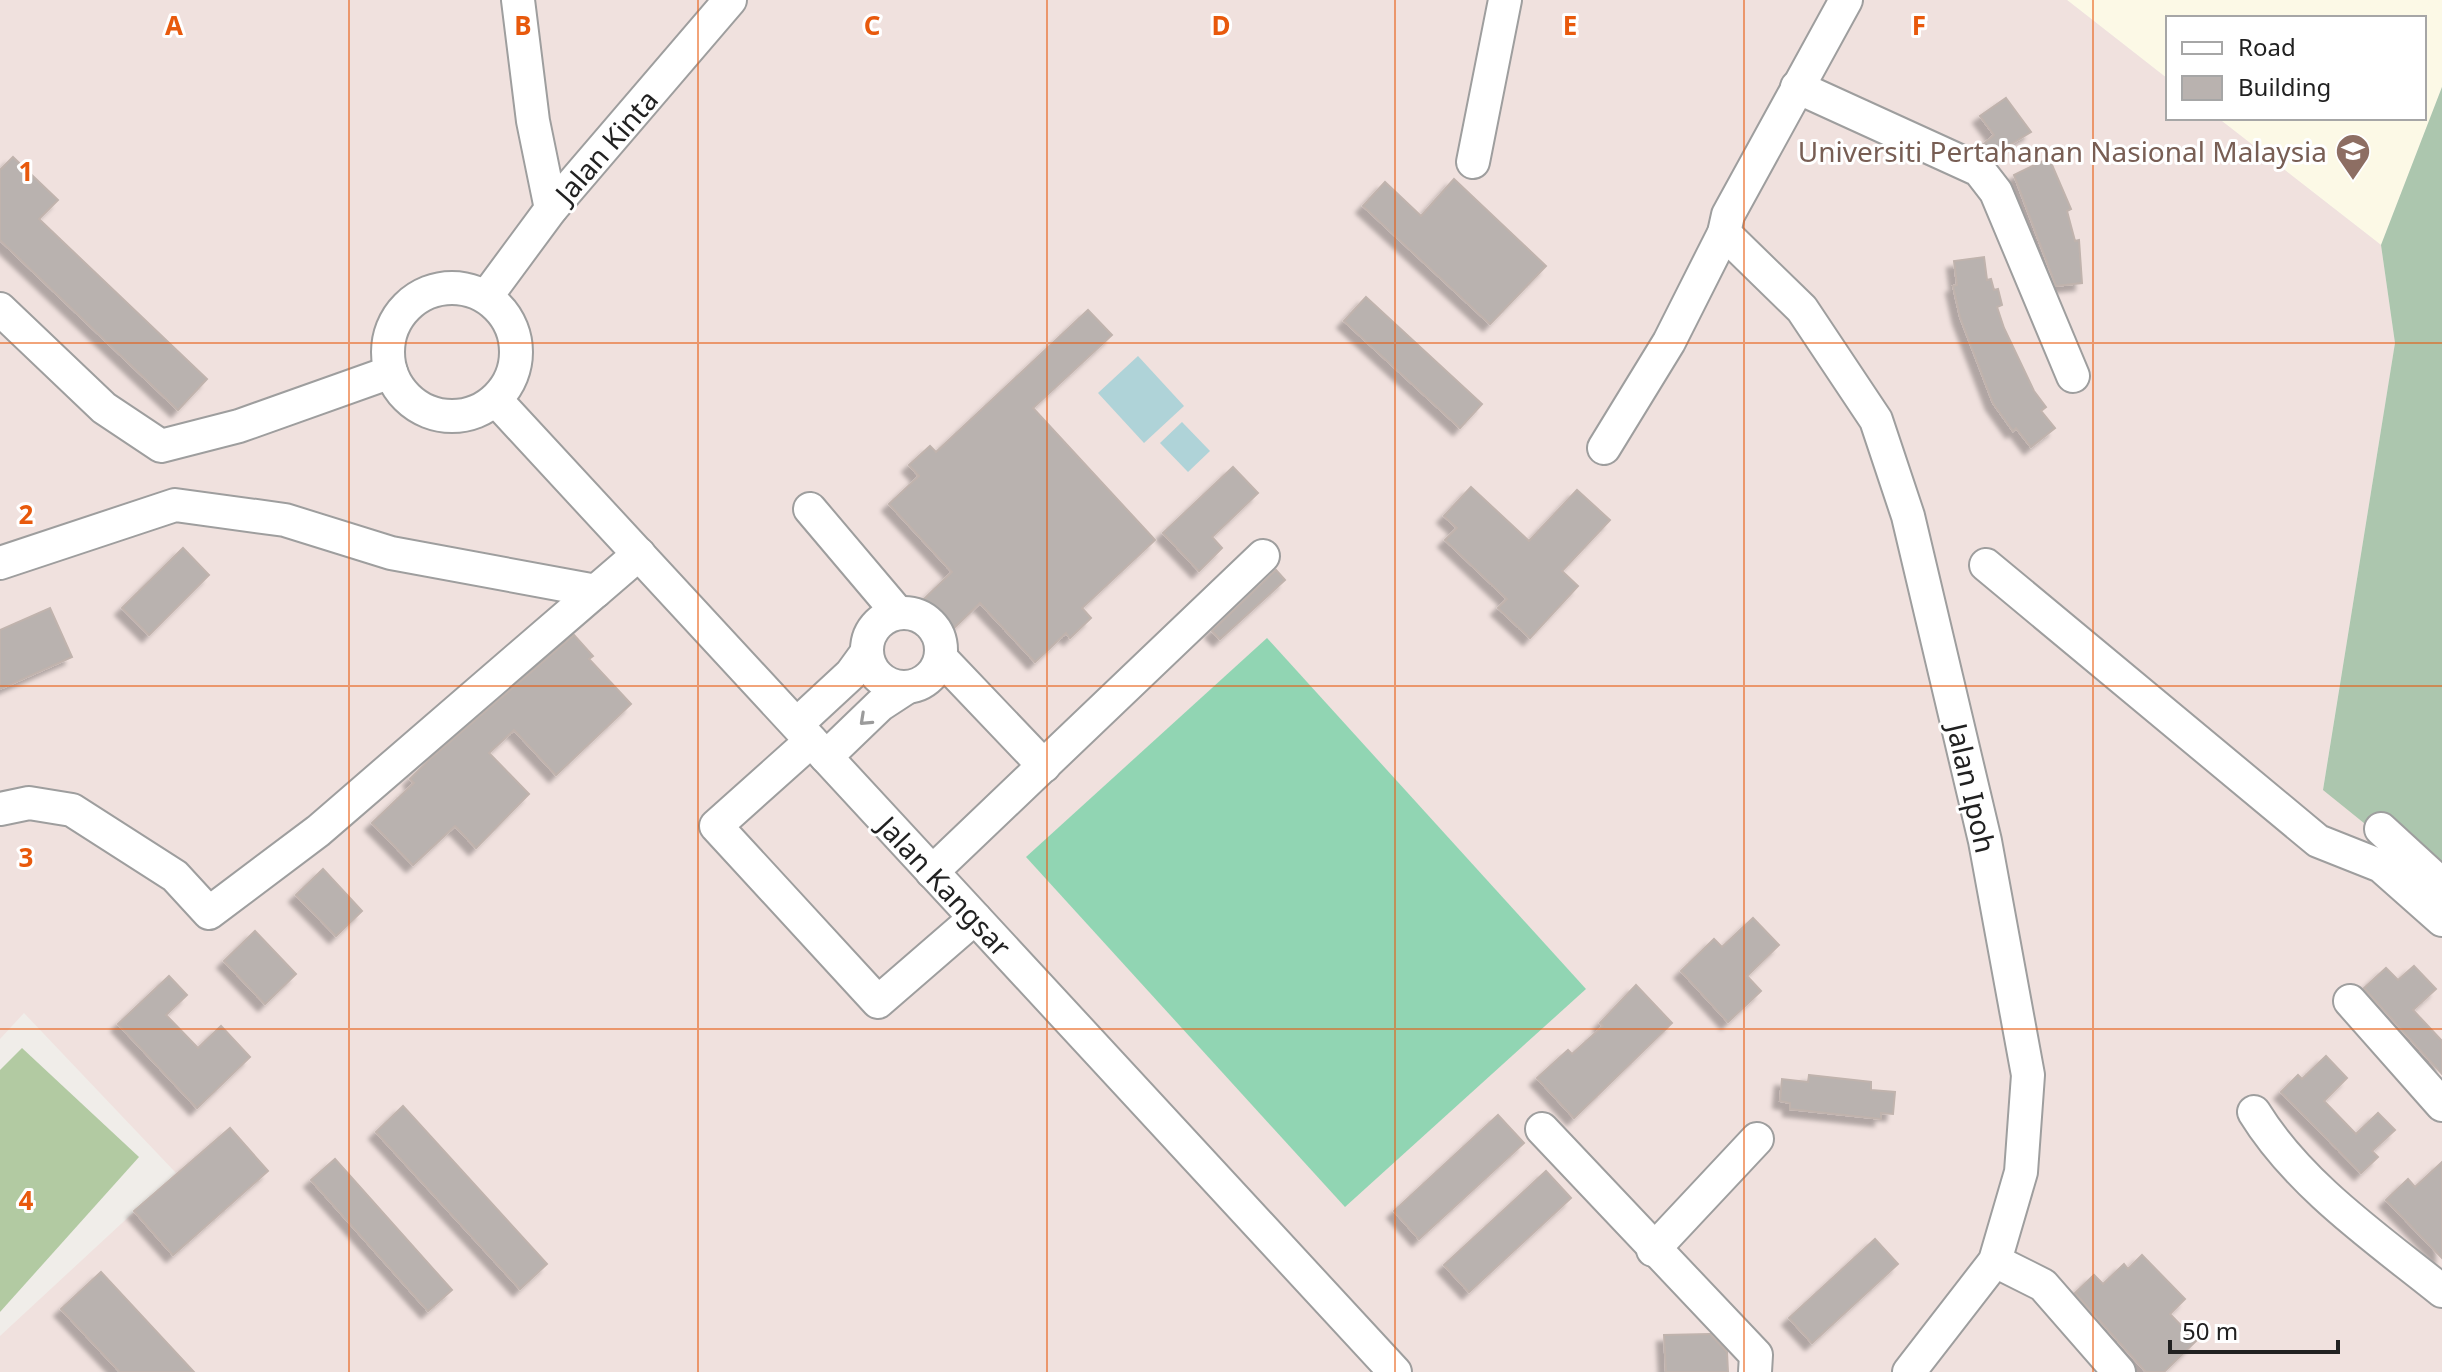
<svg xmlns="http://www.w3.org/2000/svg" width="2442" height="1372" viewBox="0 0 2442 1372" font-family="'Noto Sans',sans-serif">
<style>
.education{fill:#fcf9e6}
.military{fill:#f0e1de}
.forest{fill:#b2caa2}
.cemetery{fill:#acc6ae}
.pitch{fill:#91d5b3}
.water{fill:#afd3d8}
.building{fill:#b9b2af;stroke:#c0b3ad;stroke-width:2;filter:url(#shadow)}
.lines{fill:none;stroke-linecap:round;stroke-linejoin:round}
.minor-casing{stroke:#9e9e9e;stroke-width:36}
.minor{stroke:#fff;stroke-width:32}
.oneway{stroke:#9b9b9b}
.grid{fill:none;stroke:#e8590c;stroke-width:2;stroke-opacity:0.55}
.labels{text-anchor:middle;dominant-baseline:central;stroke-width:6;stroke-linejoin:round;paint-order:stroke}
.street-label{font-size:28px;fill:#212121;stroke:#fff}
.education-label{font-size:28px;fill:#785e54;stroke:#fff;text-anchor:end}
.grid-label{font-size:26px;text-anchor:middle;font-weight:bold;fill:#e8590c;stroke:#fff;stroke-width:6;stroke-linejoin:round;paint-order:stroke}
</style>
<defs>
<filter id="shadow"><feDropShadow dx="-7" dy="7" stdDeviation="2" flood-color="#0004"/></filter>
</defs>
<rect width="100%" height="100%" fill="#f0ede9"/>
<polygon class="education" points="2067,0 2442,0 2442,87 2381,245 2218,118 2424,118 2424,18 2168,18 2168,79"/>
<polygon class="military" points="0,0 2067,0 2168,79 2168,118 2218,118 2381,245 2395,343 2323,789 2442,886 2442,1372 0,1372 0,1336 176,1173 24,1013 0,1039"/>
<polygon class="forest" points="22,1048 139,1157 0,1312 0,1070"/>
<polygon class="cemetery" points="2442,87 2442,886 2323,790 2395,343 2381,245"/>
<polygon class="pitch" points="1267,638 1586,989 1345,1207 1026,857"/>
<g class="water">
<polygon points="1138,356 1184,406 1144,443 1098,393"/>
<polygon points="1182,422 1210,451 1188,472 1160,443"/>
</g>
<g class="building">
<polygon points="2006,98 2031,132 1991,156 1978,149 1994,135 1980,116"/>
<polygon points="13,157 58,200 39,219 207,379 178,410 0,240 0,170"/>
<polygon points="2049,158 2071,209 2067,211 2075,241 2079,240 2082,283 2056,286 2014,175"/>
<polygon points="1454,179 1546,266 1490,324 1363,206 1385,182 1421,216"/>
<polygon points="1984,257 1987,280 1991,279 1994,290 1998,289 2002,305 1997,307 2004,328 2034,391 2046,407 2041,411 2055,428 2031,447 2016,428 2013,431 1993,403 1960,317 1953,286 1957,285 1954,261"/>
<polygon points="1366,297 1482,404 1460,428 1344,321"/>
<polygon points="1088,310 1112,335 1033,408 1155,540 1082,608 1091,618 1070,638 1066,633 1035,662 980,603 953,629 924,599 952,572 889,504 919,476 909,465 930,446 936,452"/>
<polygon points="1233,467 1258,493 1212,537 1222,548 1199,571 1163,533"/>
<polygon points="1471,487 1529,541 1577,490 1610,520 1562,571 1578,586 1530,638 1498,608 1507,599 1445,540 1457,528 1444,516"/>
<polygon points="183,548 209,575 149,635 122,608"/>
<polygon points="1276,570 1285,580 1220,639 1212,631"/>
<polygon points="50,608 72,657 0,689 0,630"/>
<polygon points="574,635 593,656 589,659 631,704 556,775 514,730 489,753 529,794 476,848 455,826 413,865 372,823 414,783 410,779 430,759"/>
<polygon points="323,869 362,911 336,936 296,895"/>
<polygon points="1753,918 1779,945 1747,976 1761,991 1728,1022 1681,971 1714,939 1722,947"/>
<polygon points="255,931 296,974 265,1004 224,961"/>
<polygon points="2414,966 2436,989 2413,1010 2442,1041 2442,1074 2364,988 2386,968 2398,980"/>
<polygon points="169,976 187,995 166,1015 198,1048 221,1026 250,1057 197,1108 118,1024"/>
<polygon points="1636,985 1672,1023 1574,1118 1537,1078 1568,1050 1572,1054 1603,1026 1600,1023"/>
<polygon points="2326,1056 2347,1078 2324,1101 2356,1134 2378,1113 2395,1130 2372,1151 2378,1157 2361,1173 2281,1092 2298,1075 2302,1079"/>
<polygon points="1809,1075 1871,1082 1871,1090 1895,1092 1893,1114 1881,1113 1881,1119 1790,1109 1790,1103 1780,1101 1782,1079 1808,1082"/>
<polygon points="403,1106 547,1264 520,1289 376,1132"/>
<polygon points="1498,1115 1524,1143 1419,1239 1394,1211"/>
<polygon points="230,1128 268,1171 173,1255 134,1211"/>
<polygon points="335,1159 452,1290 428,1311 311,1180"/>
<polygon points="2442,1162 2442,1258 2386,1200 2408,1179 2415,1187"/>
<polygon points="1546,1171 1571,1198 1469,1292 1444,1265"/>
<polygon points="1875,1239 1898,1264 1812,1343 1789,1318"/>
<polygon points="2142,1255 2185,1299 2170,1314 2196,1341 2164,1372 2146,1372 2075,1293 2094,1275 2103,1284 2124,1264 2128,1269"/>
<polygon points="101,1272 194,1372 120,1372 61,1309"/>
<polygon points="1710,1334 1727,1352 1728,1372 1666,1372 1664,1335"/>
</g>
<g class="lines">
<g class="minor-casing">
<g id="minor">
<polyline points="518,0 533,121 551,209"/>
<polyline points="1797,87 1979,170 1996,192 2073,376"/>
<polyline points="1473,162 1505,0"/>
<polyline points="1724,233 1802,309 1876,420 1908,516 1985,841 2028,1075 2021,1172 1995,1261 1909,1372"/>
<circle cx="452" cy="352" r="64"/>
<polyline points="486,297 551,209 730,0"/>
<polyline points="0,309 104,408 161,446 239,426 391,372"/>
<polyline points="496,400 1395,1372"/>
<polyline points="1604,448 1669,342 1724,233 1728,215 1846,0"/>
<polyline points="810,509 898,613"/>
<polyline points="0,563 175,505 285,520 391,553 596,591 639,554"/>
<polyline points="1986,565 2318,841 2381,866 2442,920"/>
<circle cx="904" cy="650" r="37"/>
<polyline points="941,658 1044,766"/>
<polyline points="797,724 851,674 867,652"/>
<polyline points="811,741 716,826 878,1002 975,918"/>
<polyline points="826,757 880,705 906,688"/>
<polyline points="0,809 29,803 72,810 175,876 209,913 318,831 596,591"/>
<polyline points="2381,829 2442,885"/>
<polyline points="932,872 1263,556"/>
<polyline points="2350,1001 2442,1105"/>
<path d="M 2254,1112 C 2299,1185 2376,1238 2442,1291"/>
<polyline points="1542,1129 1756,1355 1755,1372"/>
<polyline points="1653,1250 1757,1139"/>
<polyline points="1995,1261 2043,1285 2119,1372"/>
</g>
</g>
<use href="#minor" class="minor"/>
</g>
<defs><path id="oneway-chevron" d="M-2-3.5L2.5 0L-2 3.5" fill="none" stroke-width="1.6" stroke-linecap="round" stroke-linejoin="round" transform="scale(2)"/></defs>
<use class="oneway" href="#oneway-chevron" transform="translate(865 720) rotate(137)"/>
<path class="grid" d="M 349,0 L 349,1372M 698,0 L 698,1372M 1047,0 L 1047,1372M 1395,0 L 1395,1372M 1744,0 L 1744,1372M 2093,0 L 2093,1372M 0,343 L 2442,343M 0,686 L 2442,686M 0,1029 L 2442,1029"/>
<defs>
<g id="university-pin" transform="scale(1.8)"><path d="M0 17L-7.5 6A9.5 9.5 0 1 1 7.5 6Z" fill="#8d6e63" stroke="#fff"/><path d="M0-5L7-2L0 1L-7-2ZM-4 1L0 2.5L4 1V4Q0 6-4 4Z" fill="#fff"/></g>
</defs>
<g fill-rule="evenodd">
<use href="#university-pin" x="2353" y="151"/>
</g>
<g class="labels">
<g class="street-label">
<text transform="translate(606 146) rotate(-49)">Jalan Kinta</text>
<text transform="translate(1972 788) rotate(77)">Jalan Ipoh</text>
<text transform="translate(945 886) rotate(47)">Jalan Kangsar</text>
</g>
<g class="education-label">
<text x="2327" y="151">Universiti Pertahanan Nasional Malaysia</text>
</g>
</g>
<g class="grid-label">
<text x="174" y="35">A</text>
<text x="523" y="35">B</text>
<text x="872" y="35">C</text>
<text x="1221" y="35">D</text>
<text x="1570" y="35">E</text>
<text x="1919" y="35">F</text>
<text x="26" y="181">1</text>
<text x="26" y="524">2</text>
<text x="26" y="867">3</text>
<text x="26" y="1210">4</text>
</g>
<rect x="2166" y="16" width="260" height="104" fill="#ffffff" stroke="#a6a6a6" stroke-width="2"/>
<rect x="2182" y="42" width="40" height="12" fill="#ffffff" stroke="#a6a6a6" stroke-width="2"/>
<text x="2238" y="56" font-size="24" fill="#212121">Road</text>
<rect x="2182" y="76" width="40" height="24" fill="#b9b2af" stroke="#a6a6a6" stroke-width="2"/>
<text x="2238" y="96" font-size="24" fill="#212121">Building</text>
<path d="M2170 1340v12h168v-12" fill="none" stroke="#212121" stroke-width="4"/>
<text x="2182" y="1340" font-size="24" fill="#212121" stroke="#ffffff" stroke-width="6" paint-order="stroke">50 m</text>
</svg>
